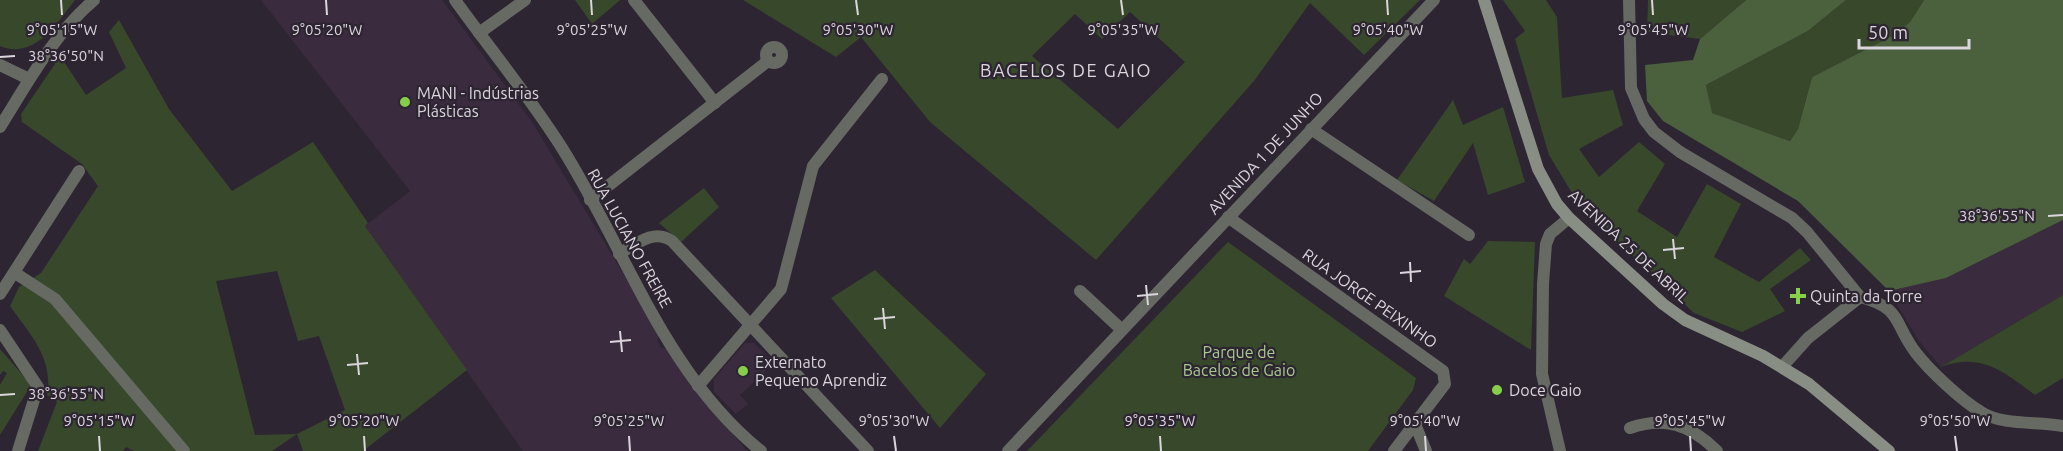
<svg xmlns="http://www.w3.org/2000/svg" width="2063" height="451" viewBox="0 0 2063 451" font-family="Ubuntu,sans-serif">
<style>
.built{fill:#3a2c3e}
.green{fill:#37482b;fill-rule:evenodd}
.forest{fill:#4b603d}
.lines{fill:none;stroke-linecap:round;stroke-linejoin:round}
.minor{stroke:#666a63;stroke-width:12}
.tertiary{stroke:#666a63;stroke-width:12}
.secondary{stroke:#888e83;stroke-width:12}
.ticks{fill:none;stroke:#dbd5dd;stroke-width:2}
.poi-dot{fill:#87cf4a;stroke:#2e2532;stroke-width:2}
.labels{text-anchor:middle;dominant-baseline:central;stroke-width:4.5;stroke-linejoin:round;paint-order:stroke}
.poi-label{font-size:16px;fill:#dbd5dd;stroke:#2e2532;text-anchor:start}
.street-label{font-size:16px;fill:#dbd5dd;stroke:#2e2532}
.park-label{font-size:16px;fill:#a8cb8f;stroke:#2e2532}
.neighbourhood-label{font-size:18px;letter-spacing:1.5px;fill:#dbd5dd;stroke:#2e2532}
.ticks-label{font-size:15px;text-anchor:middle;fill:#dbd5dd;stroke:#2e2532;stroke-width:4.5;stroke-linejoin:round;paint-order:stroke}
</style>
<rect width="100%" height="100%" fill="#2e2532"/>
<g class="built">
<polygon points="261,0 442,0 532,122 660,335 657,340 661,348 667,349 695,390 747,451 523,451 365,226 410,191"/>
<polygon points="2063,220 2063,295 1941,367 1919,341 1889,291 1946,278"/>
<polygon points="745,343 754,343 774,363 740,395 748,404 736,414 714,392 714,379"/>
</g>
<g class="green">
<path d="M 0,0 L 75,0 C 56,24 35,60 0,46 Z"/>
<polygon points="575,0 620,0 592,24"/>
<path d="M 743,0 L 1420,0 L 1364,55 L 1310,3 L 1254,81 L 1096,260 L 930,122 L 861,37 L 836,57 ZM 1130,12 L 1185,62 L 1118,129 L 1032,56 L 1075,14 L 1102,39 Z"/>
<polygon points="1503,0 1546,0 1557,17 1562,98 1613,90 1623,125 1579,149 1599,177 1639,142 1665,164 1637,211 1677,237 1707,184 1741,204 1714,257 1759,282 1800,248 1811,260 1770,289 1785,311 1742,332 1694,313 1580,206 1549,155 1515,39 1525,31"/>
<polygon points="1648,0 1746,0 1700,39 1647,32"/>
<polygon points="1846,0 1924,0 1910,22 1894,35 1812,77 1798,129 1790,141 1711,113 1706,85 1808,31"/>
<path d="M 119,20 L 169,109 L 232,191 L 313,142 L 368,223 L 365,226 L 467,370 L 363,451 L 303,451 L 297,434 L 272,451 L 134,451 L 126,447 L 123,451 L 38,451 L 57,402 L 47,395 C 54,359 30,334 10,306 L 19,287 L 41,273 L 98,186 L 82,164 L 22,122 L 21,114 L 55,64 L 50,59 L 57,51 L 86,95 L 126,68 L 109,32 ZM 277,271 L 298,341 L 319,336 L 345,410 L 297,434 L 255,435 L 216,281 Z"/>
<polygon points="1453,100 1463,125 1503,107 1525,182 1488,195 1473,143 1434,201 1397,180"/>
<polygon points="704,188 719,207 681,242 659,223"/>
<polygon points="1488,241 1535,242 1531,350 1444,296 1464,259 1470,264"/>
<polygon points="1228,242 1416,378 1413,390 1368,451 1027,451"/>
<polygon points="875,270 986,374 940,428 831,298"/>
<path d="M 2063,295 L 2063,378 L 2035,395 C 2004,372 1981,352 1941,367 Z"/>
<polygon points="0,349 27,380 30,387 0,435 0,385 7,373 3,371 0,375"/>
</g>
<polygon class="forest" points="1746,0 1846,0 1808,31 1706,85 1712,113 1790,141 1798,129 1812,77 1894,35 1910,22 1924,0 2063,0 2063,220 1946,278 1889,291 1798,201 1663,121 1647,101 1645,65 1693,60 1700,39"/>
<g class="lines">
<g class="minor">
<path d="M 455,0 C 490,49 530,97 562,148 C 626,250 665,374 761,451"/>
<polyline points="634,0 715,103"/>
<polyline points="1629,0 1631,88 1644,119 1654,132 1680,152 1792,218 1807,232 1860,297"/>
<polyline points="479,33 525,0"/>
<circle cx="774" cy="55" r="8"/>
<polyline points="0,65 29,79"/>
<polyline points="1311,129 1469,235"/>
<polyline points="590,200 768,61"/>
<polyline points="1228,217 1443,371 1445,384 1394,451"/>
<path d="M 619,254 C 636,244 654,228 672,241 L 868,451"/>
<polyline points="15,273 55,299 184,451"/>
<polyline points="1080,291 1122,330"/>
<polyline points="0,294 79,171"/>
<path d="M 1860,297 C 1903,308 1893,323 1916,353 C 1930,371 1961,400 1981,412 C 2003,426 2038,421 2063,426"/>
<polyline points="0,330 38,387 18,451"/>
<polyline points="1782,367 1808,338 1860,297"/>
<polyline points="698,386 781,289 813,166 882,79"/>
<polyline points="1415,424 1426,451"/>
<path d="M 1630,428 C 1665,416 1691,425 1717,451"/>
<polyline points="1008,451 1434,0"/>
<polyline points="1560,451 1542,374 1543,284 1546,244 1550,234 1569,218"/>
</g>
<path class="tertiary" d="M 0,127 C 28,82 54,34 94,0"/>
<polyline class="secondary" points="1484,0 1538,169 1557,204 1569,218 1663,304 1685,320 1763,356 1809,384 1889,451"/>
</g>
<path class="ticks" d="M 61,0 L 62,15M 326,0 L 327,15M 591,0 L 592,15M 856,0 L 858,15M 1121,0 L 1123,15M 1387,0 L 1388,15M 1652,0 L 1653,15M 0,57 L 15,56M 2048,216 L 2063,215M 1673,239 L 1675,259M 1663,250 L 1684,248M 1410,262 L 1411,282M 1400,273 L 1421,271M 1146,285 L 1148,305M 1137,296 L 1158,294M 883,308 L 885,329M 874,319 L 895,317M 620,331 L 622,352M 610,342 L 631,340M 357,354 L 359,375M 347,365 L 368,363M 0,395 L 15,394M 99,436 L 100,451M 364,436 L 365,451M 629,436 L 630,451M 894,436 L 896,451M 1160,436 L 1161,451M 1425,436 L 1426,451M 1690,436 L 1691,451M 1955,436 L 1957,451"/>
<g class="poi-dot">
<circle cx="405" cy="102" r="6"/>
<path d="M1795 287h6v6h6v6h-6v6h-6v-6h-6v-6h6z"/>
<circle cx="743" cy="371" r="6"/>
<circle cx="1497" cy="390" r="6"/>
</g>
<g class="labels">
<g class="poi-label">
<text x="417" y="93">MANI - Indústrias<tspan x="417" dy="18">Plásticas</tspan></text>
<text x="1810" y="296">Quinta da Torre</text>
<text x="755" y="362">Externato<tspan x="755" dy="18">Pequeno Aprendiz</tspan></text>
<text x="1509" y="390">Doce Gaio</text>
</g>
<g class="street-label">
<text transform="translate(1265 153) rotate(-47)">AVENIDA 1 DE JUNHO</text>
<text transform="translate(630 238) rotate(61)">RUA LUCIANO FREIRE</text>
<text transform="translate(1629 246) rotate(43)">AVENIDA 25 DE ABRIL</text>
<text transform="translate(1370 298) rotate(35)">RUA JORGE PEIXINHO</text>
</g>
<g class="park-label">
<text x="1239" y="352">Parque de<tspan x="1239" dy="18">Bacelos de Gaio</tspan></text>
</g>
<g class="neighbourhood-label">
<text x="1066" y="70">BACELOS DE GAIO</text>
</g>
</g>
<g class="ticks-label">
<text x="62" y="35">9°05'15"W</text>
<text x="327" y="35">9°05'20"W</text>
<text x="592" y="35">9°05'25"W</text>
<text x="858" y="35">9°05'30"W</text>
<text x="1123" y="35">9°05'35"W</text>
<text x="1388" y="35">9°05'40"W</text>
<text x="1653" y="35">9°05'45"W</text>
<text x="66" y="61">38°36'50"N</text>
<text x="1997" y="221">38°36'55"N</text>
<text x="66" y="399">38°36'55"N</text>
<text x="99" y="426">9°05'15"W</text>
<text x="364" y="426">9°05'20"W</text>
<text x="629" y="426">9°05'25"W</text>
<text x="894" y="426">9°05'30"W</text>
<text x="1160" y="426">9°05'35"W</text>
<text x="1425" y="426">9°05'40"W</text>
<text x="1690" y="426">9°05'45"W</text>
<text x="1955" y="426">9°05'50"W</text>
</g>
<path d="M1859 39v9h110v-9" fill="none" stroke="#dbd5dd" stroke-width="3"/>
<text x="1868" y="39" font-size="18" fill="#dbd5dd" stroke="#2e2532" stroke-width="4.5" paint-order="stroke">50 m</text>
</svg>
